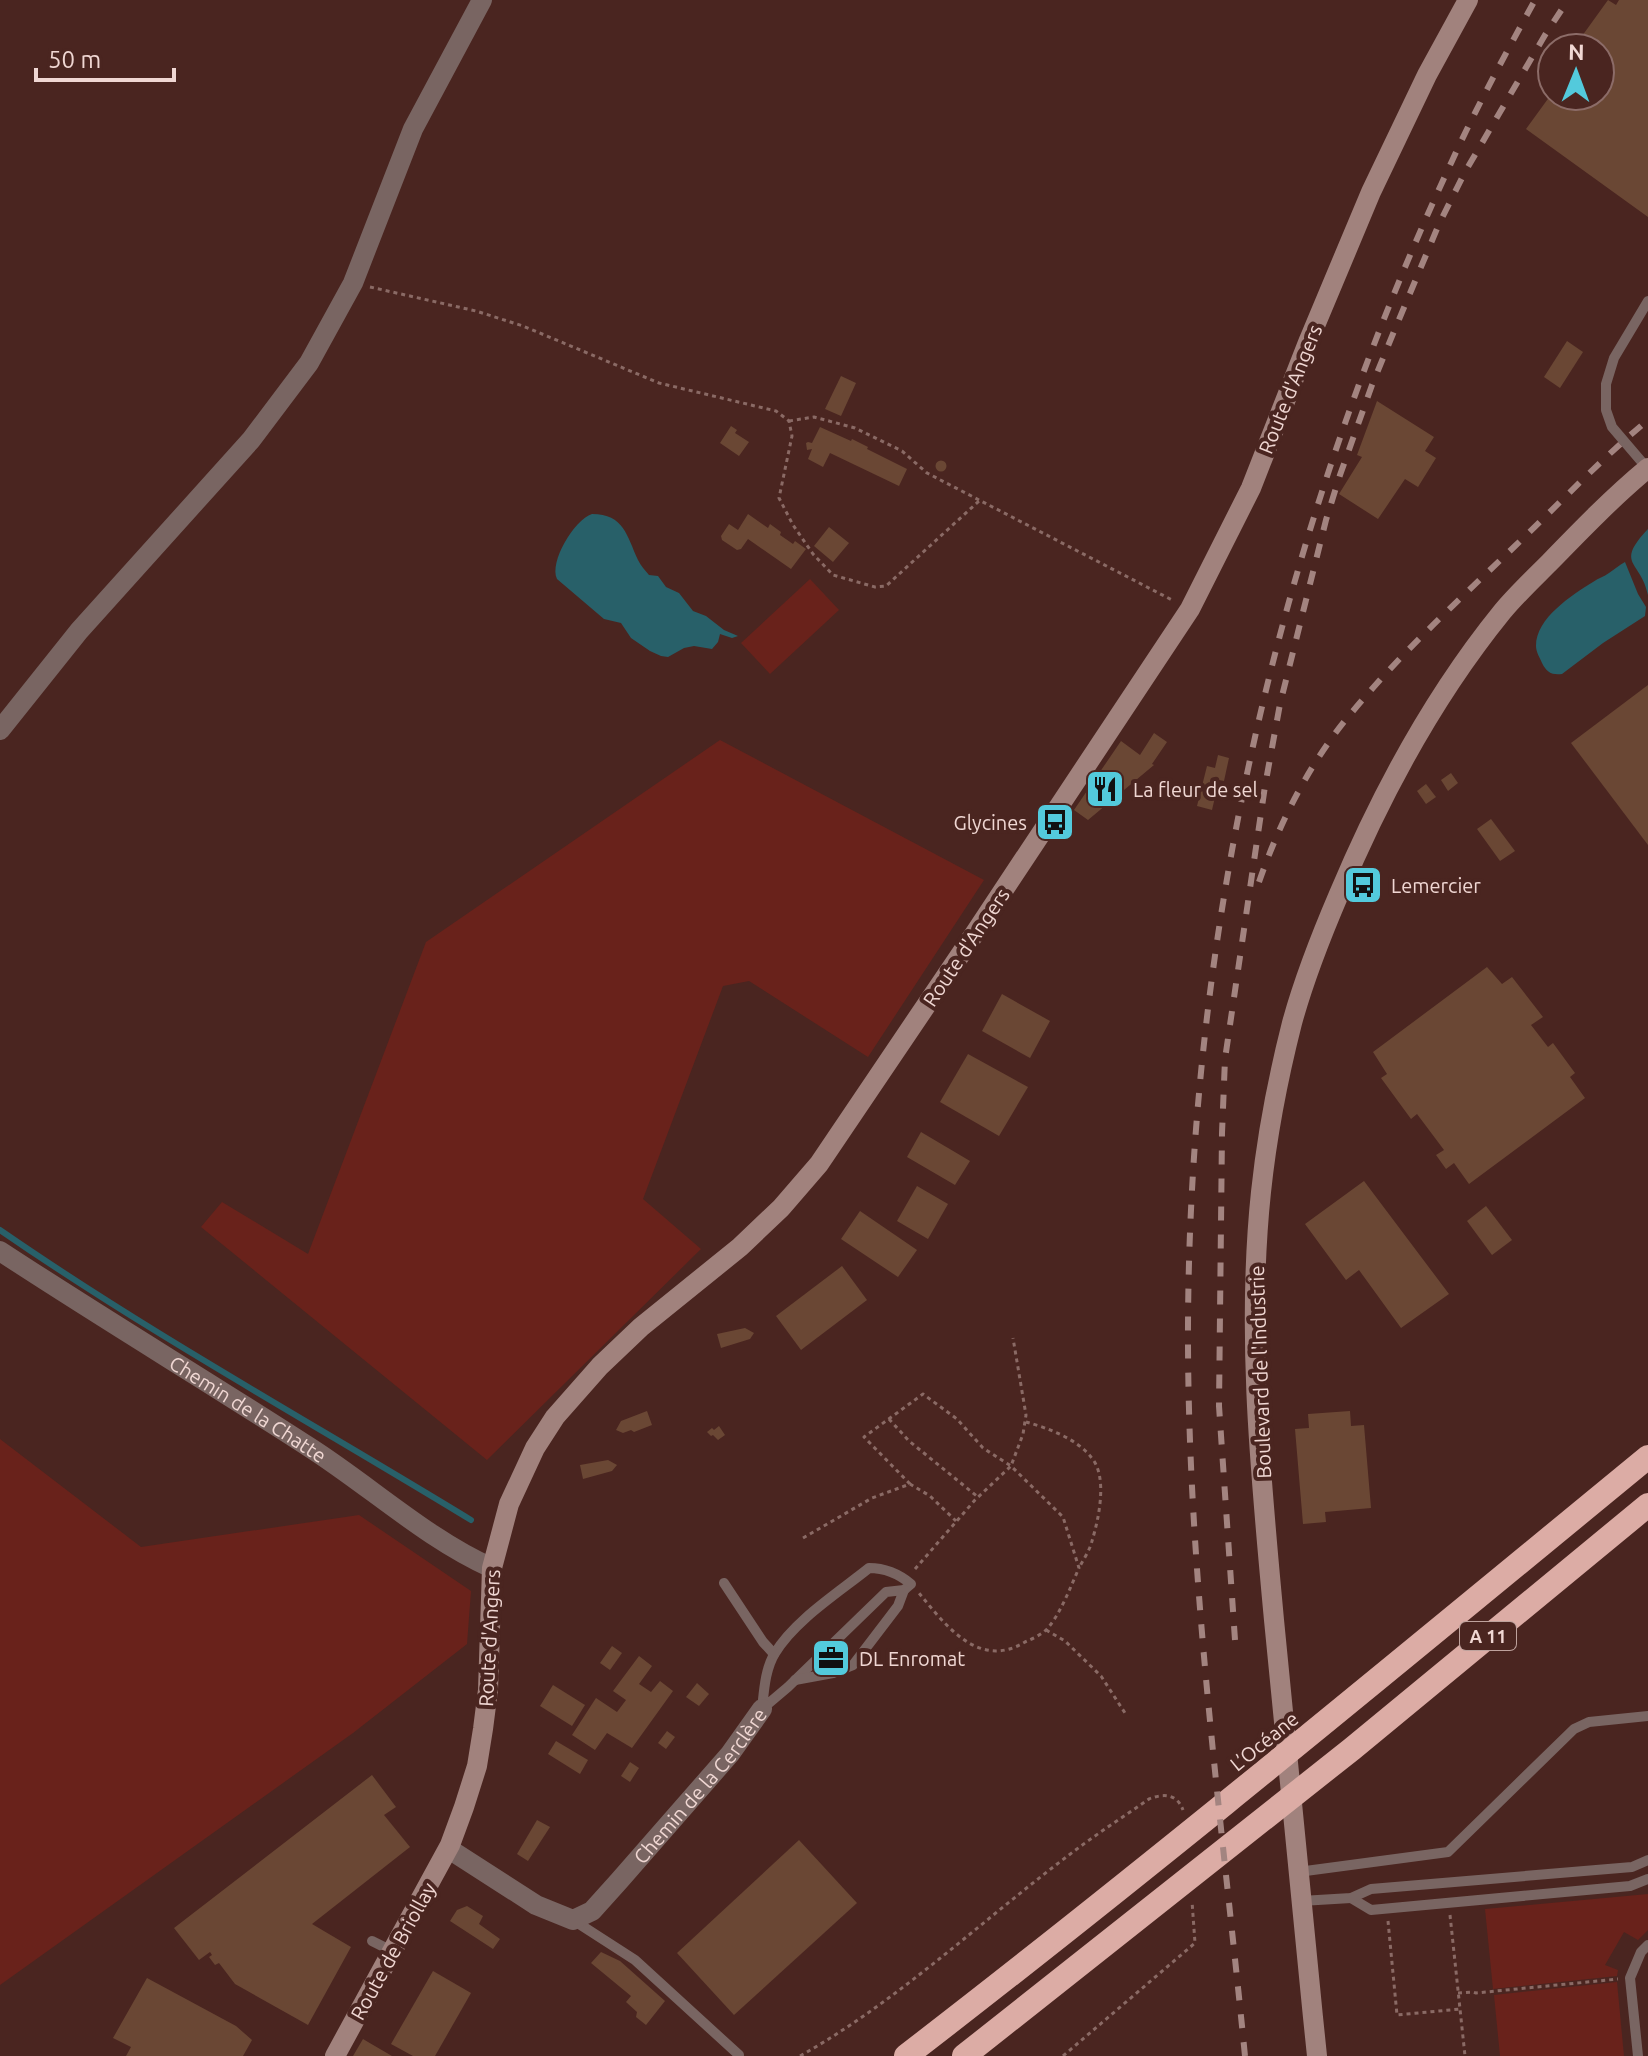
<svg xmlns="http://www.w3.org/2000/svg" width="1648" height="2056" viewBox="0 0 1648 2056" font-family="Ubuntu,sans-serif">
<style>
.green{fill:#69221b}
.water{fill:#286069}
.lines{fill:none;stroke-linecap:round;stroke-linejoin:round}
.stream{stroke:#286069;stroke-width:6}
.building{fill:#6a4734}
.path{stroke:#8a6a65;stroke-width:3;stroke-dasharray:4 4;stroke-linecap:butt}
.lane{stroke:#796562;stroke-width:10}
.street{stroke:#796562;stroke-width:20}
.secondary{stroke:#a1827d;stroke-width:20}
.highway{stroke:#dcaca5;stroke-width:24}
.rail{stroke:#a38480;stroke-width:6;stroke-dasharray:14 14;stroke-linecap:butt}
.labels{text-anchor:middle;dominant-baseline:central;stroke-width:8;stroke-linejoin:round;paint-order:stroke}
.shield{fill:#4a2520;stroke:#bea29d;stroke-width:2}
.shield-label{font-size:18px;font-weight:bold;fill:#f0d7d3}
.street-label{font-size:20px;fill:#f0d7d3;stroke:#4a2520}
.poi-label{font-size:20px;fill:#f0d7d3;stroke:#4a2520;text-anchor:start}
</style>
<rect width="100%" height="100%" fill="#4a2520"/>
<g class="green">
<polygon points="810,579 839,610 770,674 741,643"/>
<polygon points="720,740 984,880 868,1057 749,981 723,986 643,1199 701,1249 487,1460 201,1227 222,1202 308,1254 426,942"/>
<polygon points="0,1439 141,1547 359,1515 471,1591 467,1644 353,1733 0,1985"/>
<polygon points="1648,1894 1648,1930 1638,1940 1624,1932 1605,1965 1618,1970 1617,1976 1493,1989 1485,1909"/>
<polygon points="1617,1982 1624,2056 1500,2056 1494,1995"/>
</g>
<g class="water">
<path d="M 592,514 C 624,514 627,536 638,560 C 641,566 645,570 649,575 L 658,576 L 666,587 L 679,593 L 693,611 L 706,616 L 724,630 L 738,636 L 732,638 L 720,634 L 718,642 L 712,649 L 694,646 L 684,648 L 668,657 L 661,656 L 650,651 L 631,638 L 621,623 L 604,619 L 557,579 C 549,562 574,520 592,514 Z"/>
<path d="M 1648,529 L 1648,595 C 1641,560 1614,565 1648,529 Z"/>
<path d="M 1625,562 L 1638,594 L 1646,607 L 1645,616 L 1603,643 L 1562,674 C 1552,675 1547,673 1542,663 C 1540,658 1536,652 1536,646 C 1536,618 1572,595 1593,582 C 1598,578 1604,577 1609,573 C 1615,569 1619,565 1625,562 Z"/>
</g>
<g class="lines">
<path class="stream" d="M 0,1230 C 152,1335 314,1424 471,1520"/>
</g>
<g class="building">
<polygon points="1608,0 1616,5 1619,0 1648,0 1648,217 1526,129 1550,96 1600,96 1600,48 1584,48 1577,43"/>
<polygon points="1567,341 1583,352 1560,388 1544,377"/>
<polygon points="841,376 856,383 841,416 825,409"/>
<polygon points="1377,401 1434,437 1425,451 1436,458 1418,487 1405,479 1378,519 1339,494 1362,457 1357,455"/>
<polygon points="731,426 737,430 735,433 749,442 739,456 720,443"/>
<polygon points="820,427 851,441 852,439 868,447 867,449 907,469 899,486 830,453 823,467 808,459 812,449 807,450 806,443 808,442 812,443"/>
<circle cx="941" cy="466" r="5.5"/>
<polygon points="748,514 768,528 770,524 781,532 780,535 793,544 795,541 806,549 791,569 748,539 741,549 737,550 722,540 721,536 729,524 738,530"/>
<polygon points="829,527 849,543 833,562 814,546"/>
<polygon points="1648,685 1648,845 1571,743"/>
<polygon points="1154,733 1167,742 1152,764 1154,765 1088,820 1074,810 1121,741 1140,755"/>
<polygon points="1218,755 1229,758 1224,781 1219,780 1212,810 1197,806 1207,766 1215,768"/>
<polygon points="1451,773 1458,783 1448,791 1441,780"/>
<polygon points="1426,784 1436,797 1426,804 1417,791"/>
<polygon points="1491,819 1515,851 1500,861 1477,829"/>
<polygon points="1487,967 1502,984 1512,977 1543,1017 1531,1025 1548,1047 1553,1043 1575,1073 1570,1077 1585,1098 1469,1184 1454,1163 1446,1169 1436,1155 1444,1150 1417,1114 1411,1119 1381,1078 1387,1074 1373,1052"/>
<polygon points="1002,994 1050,1021 1030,1058 982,1031"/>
<polygon points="968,1054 1028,1087 999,1136 940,1102"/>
<polygon points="921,1132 970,1161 955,1185 907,1157"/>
<polygon points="1364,1181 1449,1294 1401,1328 1359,1270 1346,1280 1305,1224"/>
<polygon points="917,1186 948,1204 928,1239 897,1221"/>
<polygon points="1486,1206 1512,1240 1492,1255 1467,1221"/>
<polygon points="860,1211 917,1250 898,1277 841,1239"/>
<polygon points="842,1266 867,1300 801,1350 776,1316"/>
<polygon points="745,1328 754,1333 750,1339 721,1348 717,1334"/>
<polygon points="647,1411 652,1425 634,1432 631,1430 623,1433 616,1430 621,1421"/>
<polygon points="1350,1411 1351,1426 1364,1425 1371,1508 1325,1512 1326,1522 1303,1524 1295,1429 1309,1428 1308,1414"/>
<polygon points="719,1426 725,1435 718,1440 713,1435 711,1436 707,1432 712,1428 714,1430"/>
<polygon points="608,1460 617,1465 612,1471 583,1479 580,1465"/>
<polygon points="612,1646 622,1653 610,1670 600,1663"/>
<polygon points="639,1656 652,1666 639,1684 651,1692 660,1681 673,1691 632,1748 607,1733 595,1750 572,1735 596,1698 617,1712 626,1700 613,1691"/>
<polygon points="697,1683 709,1694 699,1706 686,1697"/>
<polygon points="553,1685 585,1705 572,1726 540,1706"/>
<polygon points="667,1731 675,1737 666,1749 658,1743"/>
<polygon points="556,1741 588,1760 580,1774 548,1754"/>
<polygon points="630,1762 639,1768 630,1782 621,1776"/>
<polygon points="372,1775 396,1807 384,1815 410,1847 312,1924 351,1947 308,2025 235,1984 219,1963 215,1965 209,1957 212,1955 210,1952 199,1960 174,1928"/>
<polygon points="537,1820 550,1827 528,1861 517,1854"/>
<polygon points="799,1840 857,1903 734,2015 677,1953"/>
<polygon points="467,1906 483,1916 479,1924 500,1939 493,1949 450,1921 457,1910"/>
<polygon points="601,1952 620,1961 665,2001 646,2025 636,2017 637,2012 626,2002 631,1996 591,1963"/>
<polygon points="433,1971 471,1993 435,2056 413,2056 391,2044"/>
<polygon points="147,1978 236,2026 252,2040 243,2056 126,2056 131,2047 113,2038"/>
<polygon points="363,2039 368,2042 392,2056 353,2056"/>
</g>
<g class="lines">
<g class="path">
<polyline points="370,287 476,311 523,326 659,383 776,411 789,421 792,436 779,498 793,525 813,554 833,575 875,587 886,586 979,501"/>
<polyline points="789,421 814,417 855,428 902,451 927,473 1174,601"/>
<polyline points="889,1419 909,1441 978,1497"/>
<path d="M 1026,1422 C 1048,1428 1077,1439 1091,1457 C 1108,1476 1099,1518 1092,1541 C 1090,1550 1083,1560 1079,1568"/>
<polyline points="910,1484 864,1437 923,1394 957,1419 983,1448 1011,1466 1023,1434 1026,1415 1013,1338"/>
<polyline points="803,1538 872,1498 910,1484 930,1496 956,1521"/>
<path d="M 915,1569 L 975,1500 L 1011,1466 L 1063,1517 L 1079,1568 C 1070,1588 1061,1613 1047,1629 C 1041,1635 1032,1639 1025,1642 C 979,1670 946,1626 919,1593"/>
<polyline points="1046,1630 1065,1641 1101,1676 1125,1713"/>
<polyline points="1450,1915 1465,2056"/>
<polyline points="1388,1921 1397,2015 1460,2009"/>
<polyline points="1458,1993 1473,1992 1476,1993 1618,1979"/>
<path d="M 800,2056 C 898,2001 980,1922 1069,1855 C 1095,1835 1123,1817 1149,1799 C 1164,1793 1177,1794 1183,1810"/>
<polyline points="1063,2056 1195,1943 1192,1901"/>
</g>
<g class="lane">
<polyline points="1647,468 1612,427 1606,410 1606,384 1614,358 1648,301"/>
<path d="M 869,1568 C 884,1568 899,1574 911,1584 L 904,1590 L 886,1592 L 788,1687 L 762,1709 C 764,1691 765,1669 775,1653 C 795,1620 838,1593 869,1568 Z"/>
<polyline points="724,1583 763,1642 774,1654"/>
<polyline points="795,1680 833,1673 853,1665 898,1606 904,1590"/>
<polyline points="1298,1872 1448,1852 1574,1729 1589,1722 1648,1716"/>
<polyline points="1351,1898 1371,1910 1630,1886 1648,1879"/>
<polyline points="1301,1901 1351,1898 1371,1889 1632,1867 1648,1860"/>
<polyline points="573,1920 635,1960 739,2055"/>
<polyline points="372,1941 392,1951"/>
<polyline points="1638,2056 1630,1978 1641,1952 1648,1945"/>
</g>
<g class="street">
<polyline points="0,730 79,631 251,440 309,363 353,283 413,129 482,0"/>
<path id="s1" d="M 0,1251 C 102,1318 207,1381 309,1447 C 370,1486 427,1539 492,1568"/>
<path id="s2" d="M 449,1849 L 536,1905 L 573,1920 L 592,1911 L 619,1881 L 730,1754 L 762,1709"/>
</g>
<g class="secondary">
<polyline points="335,2056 450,1845 464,1807 477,1766 483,1729 488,1690 492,1568 509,1504 535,1448 555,1417 600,1366 641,1327 740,1247 781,1208 819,1164 975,933 1190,609 1251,488 1309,340 1371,192 1427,75 1468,0"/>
<path d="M 1317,2056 C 1302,1911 1288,1766 1274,1620 C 1261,1478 1246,1334 1261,1192 C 1267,1135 1278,1078 1292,1023 C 1304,979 1321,936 1339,894 C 1381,794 1433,697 1502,612 C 1516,595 1533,579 1549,563 C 1581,530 1613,497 1648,468"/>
</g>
<g class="highway">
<path d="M 906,2056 C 1158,1862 1402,1659 1648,1457"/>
<polyline points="964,2056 1352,1749 1648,1505"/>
</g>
<g class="rail">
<path d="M 1259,882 C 1280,821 1311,760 1353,711 C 1402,652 1460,599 1515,546 C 1559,504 1601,459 1648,420"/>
<polyline points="1235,1640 1219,1406 1222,1133 1225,1059 1265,786 1280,704 1326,520 1340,475 1372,385 1395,329 1439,224 1465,172 1545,35 1568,0"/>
<path d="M 1245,2056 C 1221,1813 1187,1569 1188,1324 C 1190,922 1282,525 1452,161 C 1477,106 1506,53 1535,0"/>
</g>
</g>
<defs>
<g id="restaurant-square" transform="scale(2)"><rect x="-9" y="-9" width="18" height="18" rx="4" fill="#53cadc" stroke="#4a2520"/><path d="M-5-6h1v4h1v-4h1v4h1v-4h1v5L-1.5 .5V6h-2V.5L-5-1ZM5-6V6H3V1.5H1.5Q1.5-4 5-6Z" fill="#111"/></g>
<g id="bus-square" transform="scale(2)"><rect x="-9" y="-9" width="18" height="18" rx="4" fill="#53cadc" stroke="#4a2520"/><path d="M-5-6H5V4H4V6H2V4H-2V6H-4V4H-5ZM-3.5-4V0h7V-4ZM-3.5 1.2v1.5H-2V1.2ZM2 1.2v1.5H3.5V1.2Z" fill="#111"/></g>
<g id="office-square" transform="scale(2)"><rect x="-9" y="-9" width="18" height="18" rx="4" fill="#53cadc" stroke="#4a2520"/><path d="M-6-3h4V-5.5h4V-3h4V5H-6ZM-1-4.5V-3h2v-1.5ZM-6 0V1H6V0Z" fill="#111"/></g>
</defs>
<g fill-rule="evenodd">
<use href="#restaurant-square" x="1105" y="789"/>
<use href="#bus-square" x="1055" y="822"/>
<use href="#bus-square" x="1363" y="885"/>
<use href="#office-square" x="831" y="1658"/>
</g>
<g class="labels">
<rect class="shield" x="1460" y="1622" width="56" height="28" rx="6"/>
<g class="shield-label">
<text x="1488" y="1636">A 11</text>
</g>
<g class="street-label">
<text transform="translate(1290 389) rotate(-68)">Route d'Angers</text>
<text transform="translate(966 947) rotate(-56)">Route d'Angers</text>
<text transform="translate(1260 1372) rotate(-92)">Boulevard de l'Industrie</text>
<text stroke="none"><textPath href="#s1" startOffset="294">Chemin de la Chatte</textPath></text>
<text transform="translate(489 1638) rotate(-87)">Route d'Angers</text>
<text transform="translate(1264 1741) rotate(-39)">L’Océane</text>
<text stroke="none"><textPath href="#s2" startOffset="330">Chemin de la Cerclère</textPath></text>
<text transform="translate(393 1951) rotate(-61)">Route de Briollay</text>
</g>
<g class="poi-label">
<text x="1133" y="789">La fleur de sel</text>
<text x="1027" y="822" text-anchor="end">Glycines</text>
<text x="1391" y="885">Lemercier</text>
<text x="859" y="1658">DL Enromat</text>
</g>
</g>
<g transform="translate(1576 72) rotate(1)"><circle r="38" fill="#4a2520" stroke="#8c6c68" stroke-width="2"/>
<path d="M0-6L14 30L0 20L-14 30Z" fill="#53cadc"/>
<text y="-12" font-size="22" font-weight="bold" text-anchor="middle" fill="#f0d7d3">N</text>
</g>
<path d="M36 68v12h138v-12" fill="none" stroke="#f0d7d3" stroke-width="4"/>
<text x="48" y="68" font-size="24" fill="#f0d7d3" stroke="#4a2520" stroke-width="6" paint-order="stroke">50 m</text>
</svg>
